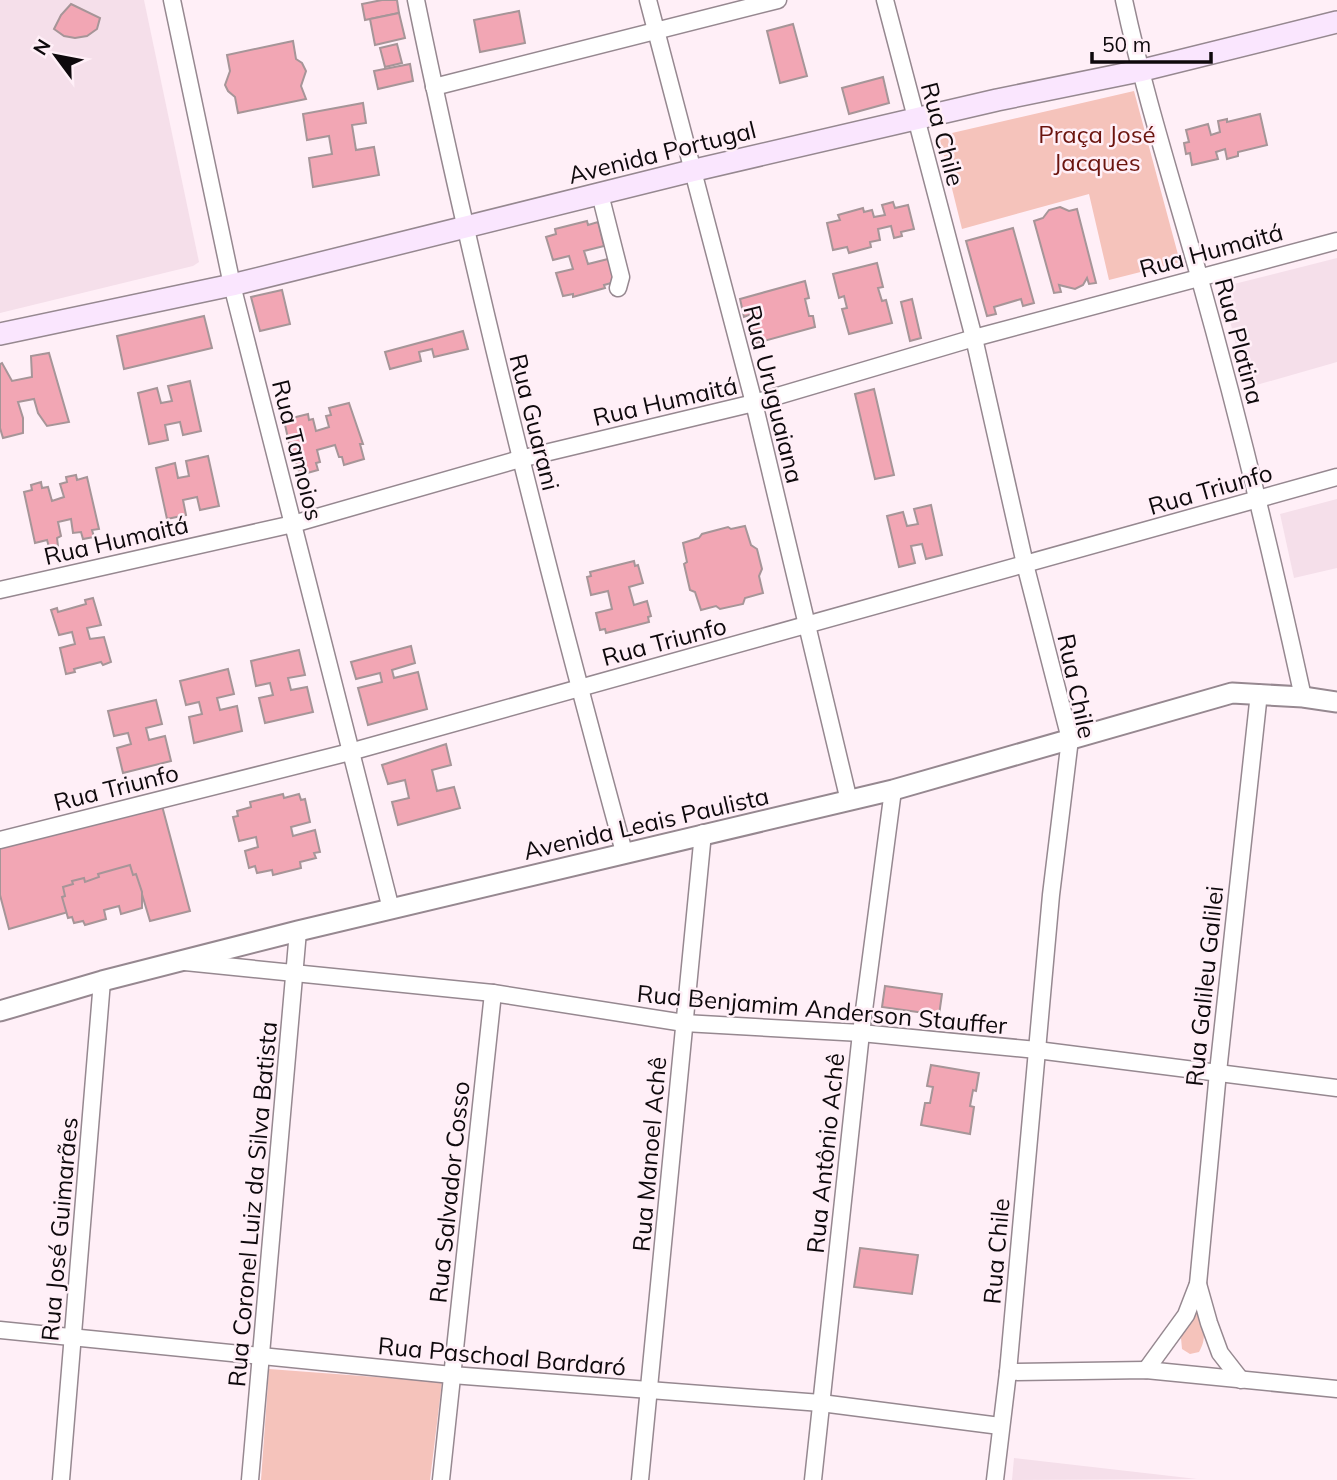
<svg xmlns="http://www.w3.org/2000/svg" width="1337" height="1480" viewBox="0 0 1337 1480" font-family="Mulish,sans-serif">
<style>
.built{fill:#f5dfea}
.green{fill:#f5c3bb}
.building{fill:#f2a6b4;stroke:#a69598;stroke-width:2}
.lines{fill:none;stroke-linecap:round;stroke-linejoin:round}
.minor-casing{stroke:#968890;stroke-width:19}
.tertiary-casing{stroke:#968890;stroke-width:23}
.secondary-casing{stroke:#968890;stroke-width:24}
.minor{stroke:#fff;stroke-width:16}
.tertiary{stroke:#fff;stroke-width:19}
.secondary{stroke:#fae6fe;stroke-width:21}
.labels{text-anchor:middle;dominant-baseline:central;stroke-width:5;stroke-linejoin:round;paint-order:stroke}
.street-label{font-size:24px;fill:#0e090c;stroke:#ffeff7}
.park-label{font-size:24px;fill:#6b140e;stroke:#ffeff7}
</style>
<rect width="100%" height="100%" fill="#ffeff7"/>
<g class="built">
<polygon points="0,0 144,0 199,262 193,266 0,313"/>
<polygon points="1337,258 1337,362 1246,388 1222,287"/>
<polygon points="1337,499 1337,568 1294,578 1280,514"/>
<polygon points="1014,1458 1197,1479 1012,1480"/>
</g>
<g class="green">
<polygon points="1134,91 1180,262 1109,280 1089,194 962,229 939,136"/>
<path d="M 1193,1309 L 1198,1310 C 1203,1326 1208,1337 1199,1352 L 1190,1354 L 1182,1349 L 1181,1338 Z"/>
<polygon points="269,1369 442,1382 430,1480 261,1480"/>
</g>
<g class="building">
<polygon points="382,0 397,0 399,13 365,20 362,4"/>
<polygon points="71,4 100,18 97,29 87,36 75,38 64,36 54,29 61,15"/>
<polygon points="519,11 525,43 480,52 474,20"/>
<polygon points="399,13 405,38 375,45 370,19"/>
<polygon points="793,24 807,76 780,83 767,31"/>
<polygon points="293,41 296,59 302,63 306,71 301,86 306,99 238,113 235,97 228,91 225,85 230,71 227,55"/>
<polygon points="397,44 402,63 385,67 380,48"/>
<polygon points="410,64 413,81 378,89 374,71"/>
<polygon points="883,77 889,103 849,114 842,88"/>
<polygon points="363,103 366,123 352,125 356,150 374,147 379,175 313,187 309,158 332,154 329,136 307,140 303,114"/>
<polygon points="1260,114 1267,145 1238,152 1238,156 1227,159 1225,149 1216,152 1218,159 1192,165 1190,153 1186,154 1184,143 1189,142 1186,130 1208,124 1211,135 1220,132 1218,121 1227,119 1227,122"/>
<polygon points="893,202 895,208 908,205 914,229 901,232 902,236 894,238 891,226 878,229 880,240 870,242 871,247 849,253 847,247 833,250 827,223 840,220 838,215 863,208 864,212 872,210 874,217 885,215 882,205"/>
<polygon points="1060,207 1069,211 1077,209 1096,283 1089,284 1087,278 1083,285 1075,289 1059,285 1061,292 1054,293 1034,221 1043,218 1049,210"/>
<polygon points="587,221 588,225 598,222 604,246 584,251 588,264 608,259 615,282 604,285 605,288 573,297 573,294 563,296 556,273 573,269 569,256 553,260 546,237 556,234 555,229"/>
<polygon points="1013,228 1034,303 1023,306 1021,299 994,307 996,314 987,316 966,241"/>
<polygon points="877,263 883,287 878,288 882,301 886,300 892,323 849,334 842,309 847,308 844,296 839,298 833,274"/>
<polygon points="805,281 809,298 805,299 809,316 813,316 815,327 753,344 749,329 753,328 749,315 744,317 740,299"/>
<polygon points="282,290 290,324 260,331 251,297"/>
<polygon points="912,299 921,338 910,341 901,302"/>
<polygon points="204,316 212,348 124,369 117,336"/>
<polygon points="463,331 468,349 434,357 432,349 419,352 421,361 390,369 385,352"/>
<polygon points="49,353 69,422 47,426 38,413 34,399 18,402 23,418 23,433 3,438 0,428 0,364 2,363 12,381 32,377 31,356"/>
<polygon points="190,381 201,431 183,435 180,422 165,425 168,440 149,444 138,393 157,388 161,403 172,401 168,386"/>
<polygon points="874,389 894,475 875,479 855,394"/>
<polygon points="349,403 363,444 360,444 364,459 344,465 342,457 339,457 335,445 317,450 320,462 316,463 318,470 300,475 296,462 293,462 284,420 308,414 309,420 313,419 316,431 329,427 326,416 331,415 329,408"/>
<polygon points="208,456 219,506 200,510 197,497 183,500 186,515 167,519 156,468 175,463 178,478 189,476 186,461"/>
<polygon points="76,475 77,480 87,477 99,529 92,530 94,537 83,539 81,532 73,533 71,519 58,522 61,536 57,538 58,546 49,547 47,540 35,543 24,492 32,490 31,485 41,482 42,488 48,487 52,501 64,497 60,484 67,482 66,477"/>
<polygon points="931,505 942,555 926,559 922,544 911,546 915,563 899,567 887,516 903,512 907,526 918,524 914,509"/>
<polygon points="745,526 751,545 757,549 762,569 759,576 763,593 745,598 743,604 720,609 716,606 701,610 695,592 690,590 684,564 687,562 683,543 699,538 702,534 728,527 731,529"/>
<polygon points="634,561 635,566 638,565 643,583 629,587 634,605 647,601 651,616 648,617 649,622 606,633 605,629 600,630 596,613 612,609 608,591 591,595 587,577 591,576 590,572"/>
<polygon points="93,598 101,625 87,628 90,639 104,637 111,662 103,665 101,662 74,669 75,672 66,674 60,648 75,644 72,632 59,635 51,610 57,608 58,612 86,604 85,600"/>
<polygon points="411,646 415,663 392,670 394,678 418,672 427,709 368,725 358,688 382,682 380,673 356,679 351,662"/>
<polygon points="299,650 305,675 288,678 291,690 307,687 313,712 265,723 259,698 273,695 270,683 256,686 251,661"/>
<polygon points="228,669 234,694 217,698 220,710 237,706 242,731 194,743 189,717 202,714 199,702 186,705 180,681"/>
<polygon points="156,700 162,724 146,728 149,740 165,736 171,761 123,773 117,748 131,744 128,733 114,736 108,711"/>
<polygon points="446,744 451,765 432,770 437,791 454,787 460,808 398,825 392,802 409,798 405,780 388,784 382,765"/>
<polygon points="283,794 284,798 299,794 301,800 305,799 310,822 291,827 293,836 315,830 320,852 314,853 316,858 300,862 301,868 273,875 272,870 257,873 255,866 249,868 245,851 258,847 256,837 239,841 233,817 238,816 237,811 251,807 250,802"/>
<polygon points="161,802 190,911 150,921 141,891 9,929 0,895 0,846"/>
<polygon points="130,865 133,875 136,874 142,892 142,908 121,914 119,906 104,910 106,919 85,925 83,921 74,923 72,917 68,918 62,897 65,896 63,887 73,884 72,881 84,878 85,882 99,877 98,874"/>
<polygon points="885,986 942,994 939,1015 882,1007"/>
<polygon points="931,1065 979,1073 976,1091 973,1090 970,1106 974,1107 970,1134 921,1125 925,1103 930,1103 933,1087 927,1086"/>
<polygon points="860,1248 918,1255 912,1294 854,1287"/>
</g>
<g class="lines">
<g class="minor-casing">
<g id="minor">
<polyline points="172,0 232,285 391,909"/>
<path d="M 416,0 C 475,287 547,570 624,852"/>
<polyline points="648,0 754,403 849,801"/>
<polyline points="885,0 974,338 1025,564 1070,739 1051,895 1008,1372 995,1480"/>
<path d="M 1124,0 C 1144,93 1173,184 1199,276 C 1238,415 1272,555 1303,697"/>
<polyline points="434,87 778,0"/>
<polyline points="600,194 621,277 618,288"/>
<polyline points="0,590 293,524 520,459 754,403 974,338 1337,241"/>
<polyline points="0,840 350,752 1337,477"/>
<polyline points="185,962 493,993 684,1023 861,1033 1037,1050 1337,1088"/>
<polyline points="1198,1284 1209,1323 1220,1353 1241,1380"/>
<polyline points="0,1330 452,1375 821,1403 1000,1426"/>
<polyline points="1146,1370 1186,1315 1198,1284 1218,1072 1259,693"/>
<polyline points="1008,1372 1146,1370 1337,1389"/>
<polyline points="61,1480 102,981"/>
<polyline points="250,1480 298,931"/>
<polyline points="441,1480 493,993"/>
<polyline points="640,1480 703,833"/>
<polyline points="813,1480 861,1033 893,790"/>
</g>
</g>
<g class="tertiary-casing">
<polyline id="tertiary" points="0,1011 102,981 298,931 893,790 1232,693 1303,697 1337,702"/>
</g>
<g class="secondary-casing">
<polyline id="secondary" points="0,334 232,285 691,171 997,100 1139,71 1337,22"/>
</g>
<use href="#minor" class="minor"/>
<use href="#tertiary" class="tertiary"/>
<use href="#secondary" class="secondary"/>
</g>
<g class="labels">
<g class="street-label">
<text transform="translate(943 134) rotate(75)">Rua Chile</text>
<text transform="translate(662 152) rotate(-14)">Avenida Portugal</text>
<text transform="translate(1211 250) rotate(-15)">Rua Humaitá</text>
<text transform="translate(1240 341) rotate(75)">Rua Platina</text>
<text transform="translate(774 394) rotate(76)">Rua Uruguaiana</text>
<text transform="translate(665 401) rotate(-13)">Rua Humaitá</text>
<text transform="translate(535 422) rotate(76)">Rua Guarani</text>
<text transform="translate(298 450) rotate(76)">Rua Tamoios</text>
<text transform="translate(1210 489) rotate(-16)">Rua Triunfo</text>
<text transform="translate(116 540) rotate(-13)">Rua Humaitá</text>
<text transform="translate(664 641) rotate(-15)">Rua Triunfo</text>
<text transform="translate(1077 686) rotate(78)">Rua Chile</text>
<text transform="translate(116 787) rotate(-14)">Rua Triunfo</text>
<text transform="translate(646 823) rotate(-13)">Avenida Leais Paulista</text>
<text transform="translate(1204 986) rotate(-84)">Rua Galileu Galilei</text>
<text transform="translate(822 1009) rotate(5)">Rua Benjamim Anderson Stauffer</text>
<text transform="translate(825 1153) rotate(-84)">Rua Antônio Achê</text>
<text transform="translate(649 1154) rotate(-85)">Rua Manoel Achê</text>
<text transform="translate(449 1192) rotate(-84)">Rua Salvador Cosso</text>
<text transform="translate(252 1204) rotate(-85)">Rua Coronel Luiz da Silva Batista</text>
<text transform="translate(59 1229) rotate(-85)">Rua José Guimarães</text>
<text transform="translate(996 1251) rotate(-85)">Rua Chile</text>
<text transform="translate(502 1356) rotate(5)">Rua Paschoal Bardaró</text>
</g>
<g class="park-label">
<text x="1097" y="134">Praça José<tspan x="1097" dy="28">Jacques</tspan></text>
</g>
</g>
<g transform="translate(56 56) rotate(302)" stroke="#ffeff7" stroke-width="5" paint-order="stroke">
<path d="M0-5L12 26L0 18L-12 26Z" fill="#0e090c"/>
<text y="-10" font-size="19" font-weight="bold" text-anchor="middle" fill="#0e090c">N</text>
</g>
<path d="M1092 52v10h119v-10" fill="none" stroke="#0e090c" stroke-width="3.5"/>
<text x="1102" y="52" font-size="21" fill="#0e090c" stroke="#ffeff7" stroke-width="5" paint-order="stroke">50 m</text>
</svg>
